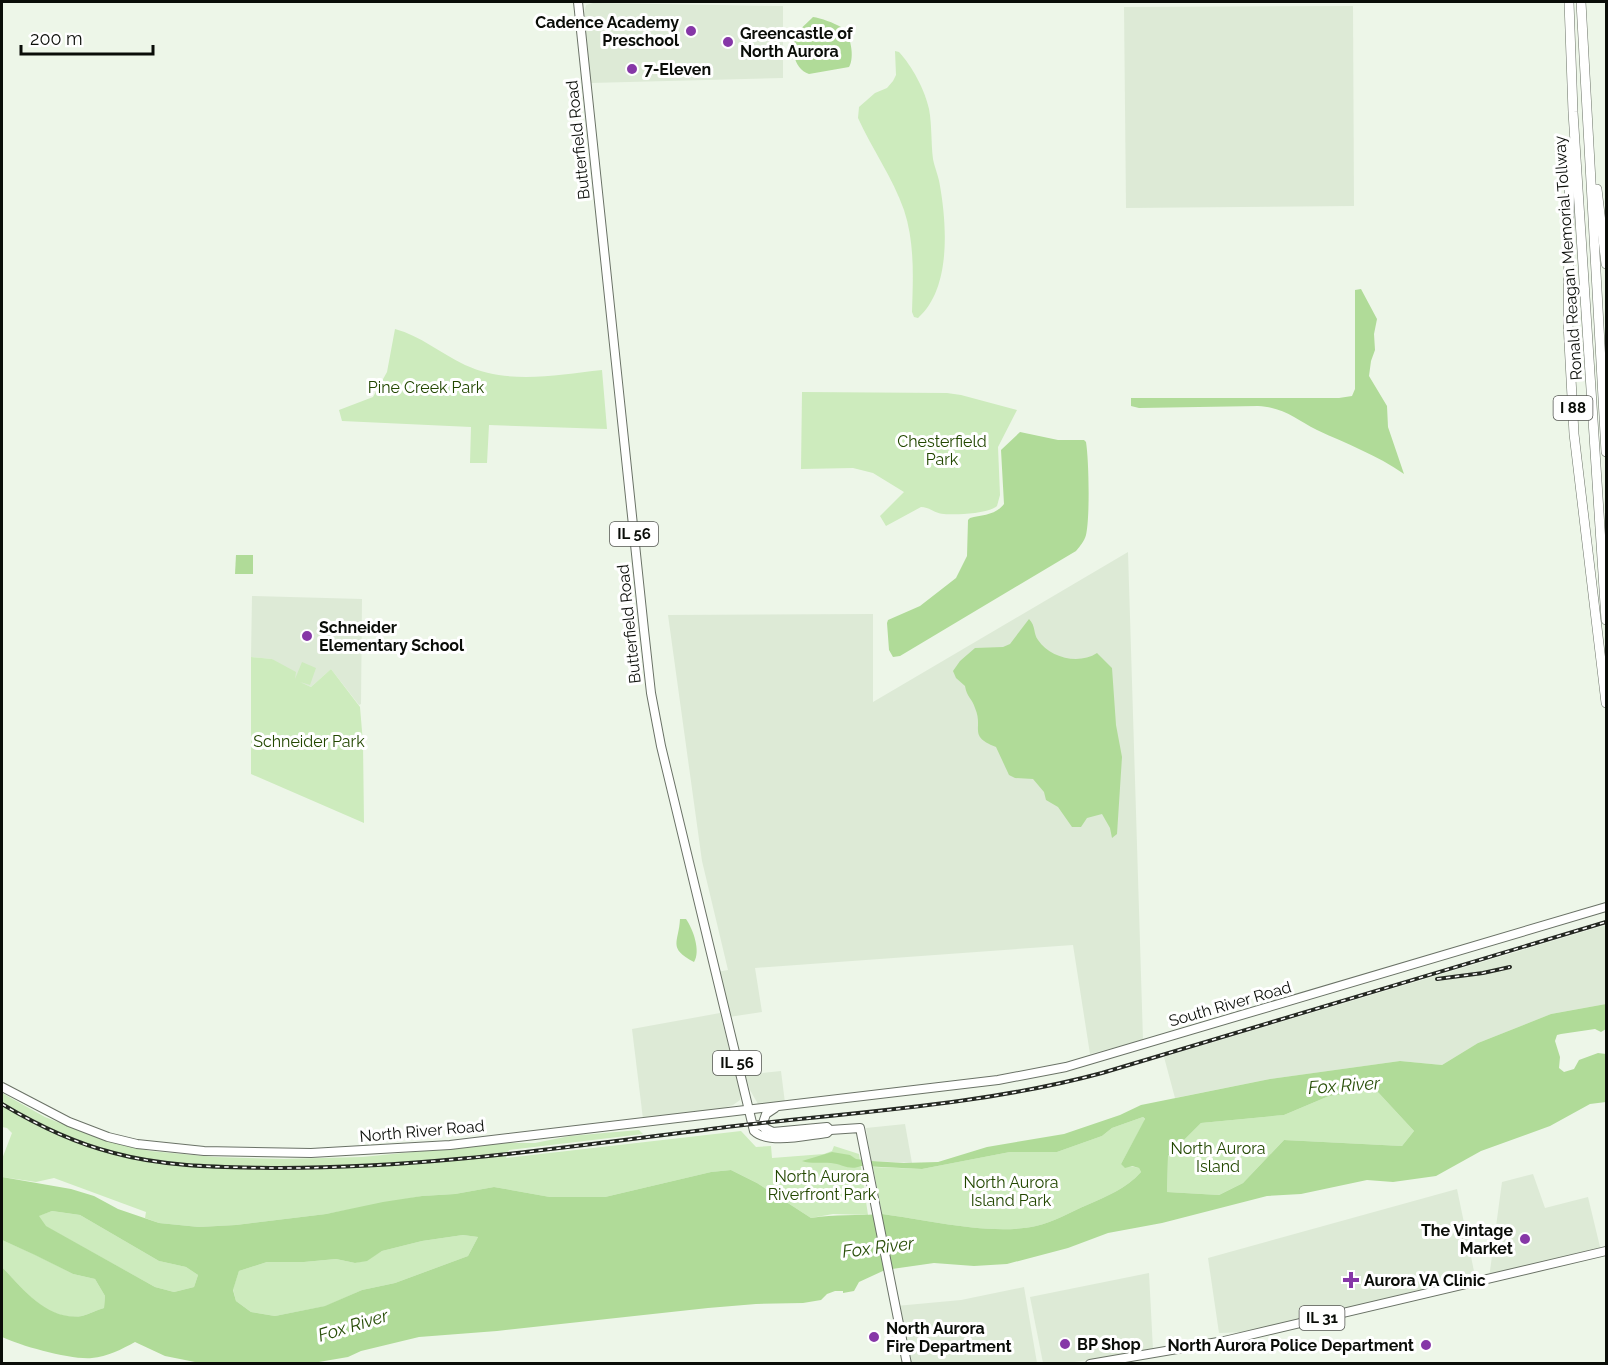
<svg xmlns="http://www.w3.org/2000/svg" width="1608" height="1365" viewBox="0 0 1608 1365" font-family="Raleway,sans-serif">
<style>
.built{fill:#ddead6}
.green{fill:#cdebbd}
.water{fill:#b0db98;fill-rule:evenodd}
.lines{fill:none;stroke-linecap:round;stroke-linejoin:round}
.major-casing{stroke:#6a7266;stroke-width:10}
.highway-casing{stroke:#6a7266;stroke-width:10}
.major{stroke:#fff;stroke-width:8}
.highway{stroke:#fff;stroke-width:9}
.rail-casing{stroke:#242822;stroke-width:4}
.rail{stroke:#fff;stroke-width:1.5;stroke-dasharray:4.5;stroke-linecap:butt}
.poi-dot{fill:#8637a7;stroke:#fff;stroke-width:2}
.labels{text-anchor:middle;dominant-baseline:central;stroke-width:6;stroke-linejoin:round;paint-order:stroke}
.shield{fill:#fff;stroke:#545652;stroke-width:1.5}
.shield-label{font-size:15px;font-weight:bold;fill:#0a0d08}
.poi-label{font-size:16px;font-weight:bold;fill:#0a0d08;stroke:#fff;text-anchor:start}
.street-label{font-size:16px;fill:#0a0d08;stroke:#fff}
.park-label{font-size:16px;fill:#224700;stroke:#fff}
.water-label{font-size:18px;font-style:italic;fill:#294f09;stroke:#fff}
</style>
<rect width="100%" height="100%" fill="#edf6e8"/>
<g class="built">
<polygon points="593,3 783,6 783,78 590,83 584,13 586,5"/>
<polygon points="1353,6 1354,206 1126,208 1124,7"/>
<polygon points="1128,552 1143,1040 1090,1054 1073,945 755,968 762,1012 729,1017 717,972 728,970 702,861 668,615 873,614 873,702"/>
<polygon points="252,596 362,599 361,704 359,705 331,669 311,687 294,680 272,659 251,657"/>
<polygon points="1606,925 1606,1004 1551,1014 1478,1043 1442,1065 1400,1061 1270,1079 1175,1098 1164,1057"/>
<polygon points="720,1013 740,1092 740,1100 733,1105 720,1109 643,1119 632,1029"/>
<polygon points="781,1071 785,1103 758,1104 750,1090 745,1075"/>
<polygon points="905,1124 912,1163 871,1161 866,1128"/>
<polygon points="1533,1174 1545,1208 1588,1197 1601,1251 1489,1278 1502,1182"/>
<polygon points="1457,1189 1475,1276 1249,1332 1219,1333 1208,1258"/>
<polygon points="1149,1273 1153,1350 1068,1363 1043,1363 1030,1297"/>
<polygon points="1024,1287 1037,1363 910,1363 896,1306 961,1300"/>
</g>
<g class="green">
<path d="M 895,51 L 899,52 C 912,66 925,90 929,109 C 932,125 931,143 933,159 C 935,169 939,177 940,186 C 947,226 951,289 918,318 L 914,317 L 912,312 C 913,279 915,243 904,210 C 893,178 872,149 858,118 L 859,107 L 875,93 L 887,88 L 893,81 L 896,75 Z"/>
<path d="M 395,329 C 421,336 440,353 465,365 C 509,385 555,375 602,370 L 607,429 L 489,425 L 487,463 L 470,463 L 471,427 L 342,421 L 339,410 L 373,397 L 387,372 Z"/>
<path d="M 802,392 L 947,393 L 961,395 L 1017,410 L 998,447 L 1000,495 L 997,506 C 987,514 957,515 944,514 C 935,514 930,507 921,507 L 886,526 L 880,516 L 904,492 L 873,473 L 853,468 L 801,469 Z"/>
<polygon points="251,657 272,659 296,672 295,679 302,662 316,668 310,685 300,682 311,687 331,669 360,707 363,743 364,823 251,774"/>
<polygon points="1376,1090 1414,1131 1402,1146 1284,1140 1243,1183 1219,1195 1167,1192 1168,1156 1201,1123 1284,1115 1329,1096"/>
<polygon points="2,1093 45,1117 103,1140 150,1151 215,1157 284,1159 362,1157 505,1143 535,1143 570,1136 639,1130 643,1134 509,1150 506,1158 741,1131 756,1147 771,1146 772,1158 824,1154 832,1151 834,1146 859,1154 868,1215 833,1214 811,1218 757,1183 731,1170 711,1172 605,1197 550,1197 494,1187 455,1194 422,1196 326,1214 236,1225 199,1227 159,1223 145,1218 146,1212 54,1178 36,1182 2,1177 2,1159 12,1133 7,1128 2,1127"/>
<path d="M 1143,1117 L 1145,1120 L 1121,1164 L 1139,1168 L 1141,1172 C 1126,1189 1107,1196 1087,1205 C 1070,1212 1054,1222 1036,1226 C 992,1236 927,1220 882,1214 L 873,1167 L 922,1169 L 1010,1152 L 1057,1152 L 1102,1136 L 1112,1128 Z"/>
<polygon points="52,1211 80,1215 159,1261 186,1267 198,1275 194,1287 174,1292 155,1287 45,1226 38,1216"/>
<polygon points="463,1235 478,1237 468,1256 395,1283 362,1290 326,1306 275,1316 251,1312 236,1301 233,1289 239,1271 267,1262 304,1262 336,1259 355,1263 367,1260 382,1251 422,1241"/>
<path d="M 2,1240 L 36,1255 L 73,1274 L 95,1279 L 105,1296 L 104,1308 C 97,1310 89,1314 82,1316 C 47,1322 23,1289 2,1267 Z"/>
</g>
<g class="water">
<path d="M 813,17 C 821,18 834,23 841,27 C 851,33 855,58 849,67 L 809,74 C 793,69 789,44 799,31 C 803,26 809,21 813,17 Z"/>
<path d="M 1361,289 L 1377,319 L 1374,334 L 1375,350 L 1371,361 L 1369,376 L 1387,406 L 1388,427 L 1404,474 C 1377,455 1347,444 1317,430 C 1296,419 1283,407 1258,406 L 1139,408 L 1131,406 L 1131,398 L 1339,398 L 1352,396 L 1355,389 L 1355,290 Z"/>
<path d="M 1020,432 L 1058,440 L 1084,440 L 1086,442 C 1089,460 1090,518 1086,535 C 1084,542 1080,546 1076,551 L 900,656 L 893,657 L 889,650 L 887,623 L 888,620 L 920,606 L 956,578 L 967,556 L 968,520 L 970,518 C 982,515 996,515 1004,504 L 1001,450 Z"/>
<polygon points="236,555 253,555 253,574 235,574"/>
<path d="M 1029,619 C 1036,626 1033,633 1038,640 C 1050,658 1079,665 1097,653 L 1112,668 L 1116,725 L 1122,757 L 1117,834 L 1112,838 L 1110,828 L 1102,814 L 1087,818 L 1081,827 L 1072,827 L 1058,807 L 1046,800 L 1044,792 L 1033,779 L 1015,778 L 1009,775 L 996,747 C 967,736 984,728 975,708 C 972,698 967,698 965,686 L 956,678 L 953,671 L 960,661 L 975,648 L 1003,647 L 1010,644 Z"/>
<path d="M 680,919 L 686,919 C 693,929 701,951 694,962 C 667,948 679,942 680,919 Z"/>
<path d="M 1606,1004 L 1606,1029 L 1601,1032 L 1595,1029 L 1561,1034 L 1557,1035 L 1555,1041 L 1560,1057 L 1559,1068 L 1564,1072 L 1574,1069 L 1579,1060 L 1598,1053 L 1606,1054 L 1606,1102 L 1590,1104 L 1550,1126 L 1481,1151 L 1436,1176 L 1393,1182 L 1367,1180 L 1301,1194 L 1267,1196 L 1162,1223 L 1108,1233 L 1068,1248 L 1007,1264 L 974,1266 L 934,1263 L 885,1270 L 859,1282 L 854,1291 L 843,1293 L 843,1291 L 835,1291 L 827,1294 L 821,1300 L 803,1303 L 756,1304 L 708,1308 L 497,1331 L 419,1337 L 361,1351 L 348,1357 L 313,1363 L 200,1363 L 165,1356 L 135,1342 C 122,1349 107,1357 92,1358 C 71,1360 21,1346 2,1337 L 2,1267 C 23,1289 47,1321 82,1316 C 89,1314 97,1310 104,1308 L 105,1296 L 95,1279 L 73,1274 L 35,1255 L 2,1240 L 2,1177 L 71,1189 L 94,1196 L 118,1209 L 159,1223 L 199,1227 L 236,1225 L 326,1214 L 383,1202 L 422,1196 L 455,1194 L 494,1187 L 550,1197 L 605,1197 L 711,1172 L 731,1170 L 757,1183 L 811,1218 C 835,1214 858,1216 882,1214 C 927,1220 992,1236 1036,1226 C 1054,1222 1070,1212 1087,1205 C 1107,1196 1126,1189 1141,1172 L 1139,1168 L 1132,1166 L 1125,1168 L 1121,1164 L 1145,1119 L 1143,1117 L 1112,1128 L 1102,1136 L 1057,1152 L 1010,1152 L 922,1169 L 861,1166 C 850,1171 842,1164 831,1163 C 821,1162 811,1164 802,1161 L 832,1152 L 850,1155 L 856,1159 L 871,1161 L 904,1163 L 938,1162 L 987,1147 L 1064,1134 L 1120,1115 L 1141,1105 L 1270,1079 L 1400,1061 L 1442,1065 L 1478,1043 L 1551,1014 ZM 1376,1090 L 1414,1131 L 1402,1146 L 1284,1140 L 1243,1183 L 1219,1195 L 1167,1192 L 1168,1156 L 1201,1123 L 1284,1115 L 1329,1096 ZM 52,1211 L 80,1215 L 159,1261 L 186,1267 L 198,1275 L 194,1287 L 174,1292 L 155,1287 L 46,1226 L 39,1216 ZM 463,1235 L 478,1237 L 468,1256 L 395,1283 L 362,1290 L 325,1306 L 275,1316 L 251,1312 L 236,1301 L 233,1290 L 239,1271 L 267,1262 L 304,1262 L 336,1259 L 355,1263 L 367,1261 L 382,1251 L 422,1241 Z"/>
</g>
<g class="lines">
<g class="major-casing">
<g id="major">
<path d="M 578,2 L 644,630 L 651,693 L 661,746 L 754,1131 C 768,1145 808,1135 827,1133 L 830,1130"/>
<polyline points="2,1087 69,1122 108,1137 137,1144 204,1151 311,1153 450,1145 998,1080 1066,1067 1606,907"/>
<polyline points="754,1126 759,1125 773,1132 827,1127 830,1130 860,1128 907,1364"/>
<polyline points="765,1129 763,1123 766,1114 775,1108"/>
<polyline points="1090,1364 1224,1341 1606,1251"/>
</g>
</g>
<g class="highway-casing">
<g id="highway">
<polyline points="1569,2 1573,112 1606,620"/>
<polyline points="1581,2 1606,452"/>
<polyline points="1570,147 1568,323 1574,434 1606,703"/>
<polyline points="1597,189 1606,264"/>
</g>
</g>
<use href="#major" class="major"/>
<use href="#highway" class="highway"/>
<g class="rail-casing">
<g id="rail">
<polyline points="1437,979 1483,973 1510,967"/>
<path d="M 2,1104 C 37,1125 74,1143 114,1153 C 165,1167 219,1167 271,1168 C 426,1169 581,1145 735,1126 C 857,1112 983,1105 1102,1073 L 1606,922"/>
</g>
</g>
<use href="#rail" class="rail"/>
</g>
<g class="poi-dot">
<circle cx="691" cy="31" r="6"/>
<circle cx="728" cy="42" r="6"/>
<circle cx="632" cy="69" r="6"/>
<circle cx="307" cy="636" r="6"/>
<circle cx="1525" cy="1239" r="6"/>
<path d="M1348 1271h6v6h6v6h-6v6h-6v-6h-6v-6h6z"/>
<circle cx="874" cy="1337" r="6"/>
<circle cx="1065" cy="1344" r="6"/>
<circle cx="1426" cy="1345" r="6"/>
</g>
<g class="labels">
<g class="shield">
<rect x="1553.5" y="396" width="39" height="24" rx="4.5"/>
<rect x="610" y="522" width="48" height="24" rx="4.5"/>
<rect x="713" y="1051" width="48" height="24" rx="4.5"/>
<rect x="1299.5" y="1306" width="45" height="24" rx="4.5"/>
</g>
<g class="shield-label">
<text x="1573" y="408">I 88</text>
<text x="634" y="534">IL 56</text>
<text x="737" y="1063">IL 56</text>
<text x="1322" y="1318">IL 31</text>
</g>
<g class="poi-label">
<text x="679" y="22" text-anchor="end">Cadence Academy<tspan x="679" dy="18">Preschool</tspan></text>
<text x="740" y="33">Greencastle of<tspan x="740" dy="18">North Aurora</tspan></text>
<text x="644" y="69">7-Eleven</text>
<text x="319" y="627">Schneider<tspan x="319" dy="18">Elementary School</tspan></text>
<text x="1513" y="1230" text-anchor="end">The Vintage<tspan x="1513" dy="18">Market</tspan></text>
<text x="1364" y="1280">Aurora VA Clinic</text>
<text x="886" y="1328">North Aurora<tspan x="886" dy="18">Fire Department</tspan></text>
<text x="1077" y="1344">BP Shop</text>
<text x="1414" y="1345" text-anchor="end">North Aurora Police Department</text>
</g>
<g class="street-label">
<text transform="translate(578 140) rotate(-96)">Butterfield Road</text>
<text transform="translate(1568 258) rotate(-94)">Ronald Reagan Memorial Tollway</text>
<text transform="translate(629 624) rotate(-96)">Butterfield Road</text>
<text transform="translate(1230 1004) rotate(-16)">South River Road</text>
<text transform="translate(422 1131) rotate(-5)">North River Road</text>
</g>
<g class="park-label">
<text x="426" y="387">Pine Creek Park</text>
<text x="942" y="441">Chesterfield<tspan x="942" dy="18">Park</tspan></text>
<text x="309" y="741">Schneider Park</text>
<text x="1218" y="1148">North Aurora<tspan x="1218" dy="18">Island</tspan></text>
<text x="822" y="1176">North Aurora<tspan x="822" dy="18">Riverfront Park</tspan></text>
<text x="1011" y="1182">North Aurora<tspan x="1011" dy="18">Island Park</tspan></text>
</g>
<g class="water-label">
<text transform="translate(1344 1085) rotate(-4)">Fox River</text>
<text transform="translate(878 1247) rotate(-7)">Fox River</text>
<text transform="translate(353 1325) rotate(-17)">Fox River</text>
</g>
</g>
<rect width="1608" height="1365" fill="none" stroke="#0a0d08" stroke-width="6"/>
<path d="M21 45v9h132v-9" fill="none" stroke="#0a0d08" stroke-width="3"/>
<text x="30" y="45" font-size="18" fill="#0a0d08" stroke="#ffffff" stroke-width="4.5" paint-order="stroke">200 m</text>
</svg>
